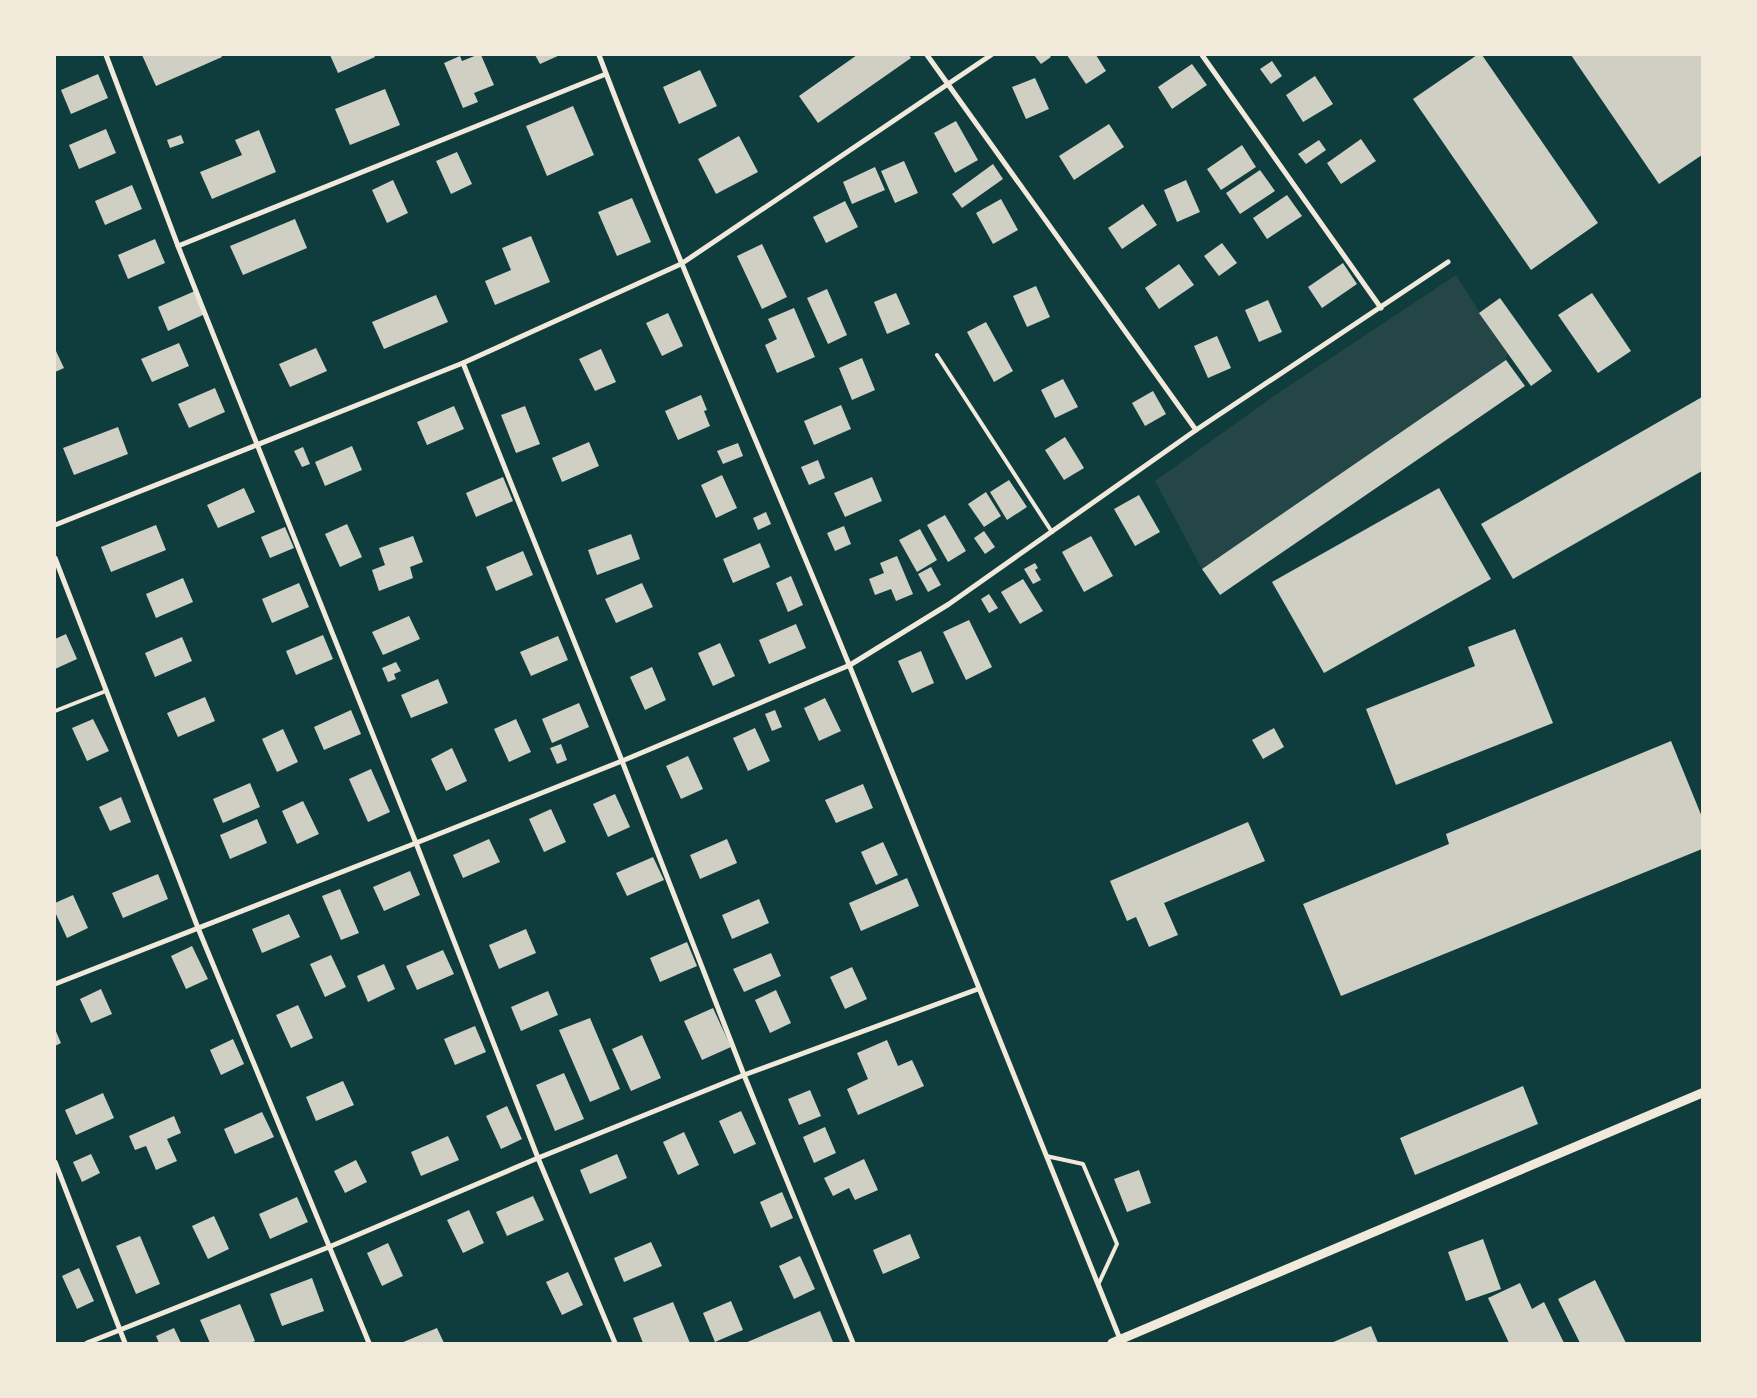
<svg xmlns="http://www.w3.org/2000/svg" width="1757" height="1398" viewBox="0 0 1757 1398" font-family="'Alegreya Sans',sans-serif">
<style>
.green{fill:#244646}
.building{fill:#cfcfc3}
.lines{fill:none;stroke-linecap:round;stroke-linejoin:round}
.service{stroke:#f1e9da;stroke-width:4}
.minor{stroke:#f1e9da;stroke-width:5}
.tertiary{stroke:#f1e9da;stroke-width:9}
</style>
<rect width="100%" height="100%" fill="#0f3d3e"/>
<polygon class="green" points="1456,275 1480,313 1508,352 1506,360 1202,569 1155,481 1271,398"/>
<g class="building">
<polygon points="142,55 221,55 222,57 156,86"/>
<polygon points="330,55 374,55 375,57 338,73"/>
<polygon points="477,55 481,55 494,85 474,93 478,102 463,108 444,63 460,56 462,61"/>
<polygon points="535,55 560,55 540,64"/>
<polygon points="857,55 909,55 911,58 818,123 799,96"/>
<polygon points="1034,55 1049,55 1051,57 1041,64"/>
<polygon points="1067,55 1096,55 1106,71 1086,84"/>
<polygon points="1477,55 1482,55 1598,223 1531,270 1413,99"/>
<polygon points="1571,55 1702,55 1702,155 1659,184"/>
<polygon points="1272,61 1282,76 1271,84 1260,69"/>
<polygon points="1192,64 1207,85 1172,109 1158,87"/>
<polygon points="700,70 717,106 679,124 663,87"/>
<polygon points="98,74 108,98 71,114 61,90"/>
<polygon points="1315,76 1333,104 1303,122 1286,95"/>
<polygon points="1035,78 1049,109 1026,119 1012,87"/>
<polygon points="385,89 400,125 350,145 335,109"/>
<polygon points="573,106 594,155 547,176 526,126"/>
<polygon points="956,121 978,160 955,173 934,133"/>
<polygon points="1109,124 1124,147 1074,180 1059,156"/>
<polygon points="106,129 116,153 79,169 69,145"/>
<polygon points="259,130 276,172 212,199 200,172 242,155 235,140"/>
<polygon points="181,135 184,143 170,148 167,140"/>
<polygon points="739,136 758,172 716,194 698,159"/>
<polygon points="1361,139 1376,161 1341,184 1327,163"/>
<polygon points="1319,140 1326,150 1306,164 1298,154"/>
<polygon points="1242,145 1256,167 1221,190 1207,169"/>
<polygon points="457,152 472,184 451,194 436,161"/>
<polygon points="904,161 918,193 895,203 881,171"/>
<polygon points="993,164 1003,179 962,208 952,194"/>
<polygon points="875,167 885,190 852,204 843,182"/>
<polygon points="1260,170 1275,191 1240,214 1226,193"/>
<polygon points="393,180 408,213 387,223 372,190"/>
<polygon points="1186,180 1200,212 1177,222 1164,190"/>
<polygon points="132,185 142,209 105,225 95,201"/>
<polygon points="1287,195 1302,216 1267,239 1253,218"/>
<polygon points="632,198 651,242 617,256 598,212"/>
<polygon points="1001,199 1018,230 993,244 976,213"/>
<polygon points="845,201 858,227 826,243 813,217"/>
<polygon points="1143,204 1157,225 1122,249 1108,228"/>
<polygon points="295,219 307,248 243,275 230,246"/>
<polygon points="531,236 550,282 495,305 485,281 511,270 502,248"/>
<polygon points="155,239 165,263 128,279 118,255"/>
<polygon points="1222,243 1237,263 1219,276 1204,256"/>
<polygon points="762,244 787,297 762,309 737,256"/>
<polygon points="1343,263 1357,284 1322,308 1308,287"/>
<polygon points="1179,264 1194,285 1159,309 1145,288"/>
<polygon points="1036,286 1050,317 1027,327 1013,296"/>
<polygon points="827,289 847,335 828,344 807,298"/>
<polygon points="195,291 205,314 168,331 158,307"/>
<polygon points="896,293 910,324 887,334 874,302"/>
<polygon points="1592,293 1631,351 1598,373 1558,315"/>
<polygon points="436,295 448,322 384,349 372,322"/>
<polygon points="1500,298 1552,371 1531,386 1479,313"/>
<polygon points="1268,300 1282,332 1259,342 1245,310"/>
<polygon points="794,308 815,357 777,373 765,345 777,339 768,319"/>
<polygon points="668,313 683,346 662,356 646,323"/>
<polygon points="986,322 1013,371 994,382 967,332"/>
<polygon points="1217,336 1231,368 1208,378 1194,346"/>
<polygon points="179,343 189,366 152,382 141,359"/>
<polygon points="316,348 327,371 290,387 279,364"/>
<polygon points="55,349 64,368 55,372"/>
<polygon points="601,349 616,382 595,391 579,359"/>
<polygon points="862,358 875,390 852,400 839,368"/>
<polygon points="1506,360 1525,386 1220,595 1202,569"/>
<polygon points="1063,379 1078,407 1055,418 1041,390"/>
<polygon points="215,388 225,412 189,428 178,404"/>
<polygon points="1153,391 1166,414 1145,426 1132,403"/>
<polygon points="701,395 707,410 704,411 710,426 678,440 665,411"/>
<polygon points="1702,397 1702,471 1513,579 1481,524"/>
<polygon points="841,405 851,429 814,445 804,421"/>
<polygon points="454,406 464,429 427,445 417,422"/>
<polygon points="525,406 540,444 516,453 501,415"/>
<polygon points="118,427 128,454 74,475 63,448"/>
<polygon points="1065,437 1084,468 1064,480 1045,450"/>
<polygon points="589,442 599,466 562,482 552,458"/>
<polygon points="738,443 743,456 723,464 717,451"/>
<polygon points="352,446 362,470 325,486 315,462"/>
<polygon points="303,447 310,464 302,467 294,451"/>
<polygon points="818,460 825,478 809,485 801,467"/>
<polygon points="722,475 737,508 716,518 701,485"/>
<polygon points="503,477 513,501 476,517 466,493"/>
<polygon points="872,477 882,501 845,517 834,493"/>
<polygon points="1009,480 1027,507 1007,520 990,492"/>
<polygon points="244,488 255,512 218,528 207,505"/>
<polygon points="1439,488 1491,579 1324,673 1272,582"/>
<polygon points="986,492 1001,516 984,527 968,504"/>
<polygon points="1139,495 1160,532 1135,546 1114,509"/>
<polygon points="766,512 771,524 758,530 753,518"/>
<polygon points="945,515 966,551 948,562 927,525"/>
<polygon points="347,524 362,557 340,567 325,534"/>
<polygon points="156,525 166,550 111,572 101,547"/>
<polygon points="844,526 851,544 835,551 827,533"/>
<polygon points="285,527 294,548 270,558 261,537"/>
<polygon points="920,529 937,560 917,572 899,540"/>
<polygon points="984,531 995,547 985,554 974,538"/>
<polygon points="631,534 640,559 597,575 588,550"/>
<polygon points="413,536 423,562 410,567 413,578 379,591 372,570 385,565 379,548"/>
<polygon points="1091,536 1113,576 1084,592 1062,552"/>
<polygon points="760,543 770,567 733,583 723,559"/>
<polygon points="523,551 533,575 496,591 486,567"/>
<polygon points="897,556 913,594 896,601 891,589 875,595 869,579 884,573 880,563"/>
<polygon points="1035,563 1038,568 1035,570 1041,580 1033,584 1024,569"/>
<polygon points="931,567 941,585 928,592 918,574"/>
<polygon points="791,576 803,605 788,612 776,583"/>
<polygon points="183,578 193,602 156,618 146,594"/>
<polygon points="1023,579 1043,611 1020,624 1001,592"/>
<polygon points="299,583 309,607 272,623 262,599"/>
<polygon points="642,583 653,607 616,623 605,599"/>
<polygon points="989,594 998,608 989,613 981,599"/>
<polygon points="409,616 420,639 383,655 372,632"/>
<polygon points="969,620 992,667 966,680 943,632"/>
<polygon points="796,624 806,648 769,664 759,640"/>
<polygon points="1515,629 1553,723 1396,785 1366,709 1475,666 1468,647"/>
<polygon points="66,634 77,659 55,669 55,639"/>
<polygon points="323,635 333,659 296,675 286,651"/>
<polygon points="558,636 568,660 531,676 520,652"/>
<polygon points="182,637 192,661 155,677 145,653"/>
<polygon points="720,643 735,676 713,686 698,653"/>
<polygon points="921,651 934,683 912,693 898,661"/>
<polygon points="396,662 401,671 394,674 396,679 388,682 382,668"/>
<polygon points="652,667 666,700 645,710 630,677"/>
<polygon points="438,679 448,703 411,718 401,695"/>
<polygon points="205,697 215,721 178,737 167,713"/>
<polygon points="825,698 841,731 819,741 804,708"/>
<polygon points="579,703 589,727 552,743 542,719"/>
<polygon points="351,710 361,734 324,750 314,727"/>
<polygon points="775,710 782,727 772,731 765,714"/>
<polygon points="93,719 109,751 87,761 72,728"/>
<polygon points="516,719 531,752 509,762 494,729"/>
<polygon points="755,728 770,761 748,771 733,738"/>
<polygon points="1274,728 1284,747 1263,759 1252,740"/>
<polygon points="283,729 298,762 277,772 262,739"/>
<polygon points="1671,741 1702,817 1702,849 1341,996 1303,904 1449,844 1446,834"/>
<polygon points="561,744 567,760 557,764 550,748"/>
<polygon points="452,748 467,781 446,791 431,759"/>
<polygon points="688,756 703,789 681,799 666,766"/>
<polygon points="371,769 390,812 368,822 349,779"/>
<polygon points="250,783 260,807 223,823 213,799"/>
<polygon points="863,784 873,808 836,823 825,800"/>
<polygon points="615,794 630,827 608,837 593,804"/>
<polygon points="121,797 131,822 110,831 99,807"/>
<polygon points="303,801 319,834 297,844 282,811"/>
<polygon points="551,809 566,842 544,852 529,819"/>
<polygon points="257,819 267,843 230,859 220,835"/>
<polygon points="1248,822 1265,861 1164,903 1178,935 1149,947 1136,917 1127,921 1110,881"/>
<polygon points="489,839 500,862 463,878 453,855"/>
<polygon points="727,839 737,863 700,879 690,855"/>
<polygon points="883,842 898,875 876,885 861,852"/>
<polygon points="653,857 664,880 627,896 616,873"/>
<polygon points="410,871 420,895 384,911 373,887"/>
<polygon points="158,874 168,899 123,918 112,893"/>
<polygon points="907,878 919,906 861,931 849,903"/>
<polygon points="340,889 359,933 341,940 322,896"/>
<polygon points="73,895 88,928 67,938 55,912 55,903"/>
<polygon points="759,899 769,923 732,939 722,915"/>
<polygon points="289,914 300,937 262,953 252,929"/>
<polygon points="526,929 536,953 499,969 489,945"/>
<polygon points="687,942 697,966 660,982 650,958"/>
<polygon points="192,946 208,979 186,989 171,956"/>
<polygon points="443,950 454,974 417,990 406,966"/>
<polygon points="771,953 781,976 744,992 733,969"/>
<polygon points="331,955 346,987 325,997 310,964"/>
<polygon points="384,964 395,989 368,1002 357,976"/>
<polygon points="852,967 867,999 845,1009 830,977"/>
<polygon points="101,989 112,1014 91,1023 80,999"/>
<polygon points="776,990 791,1023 770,1033 755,1000"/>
<polygon points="548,991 558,1015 521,1031 511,1007"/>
<polygon points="298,1005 313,1038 291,1048 276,1015"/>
<polygon points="713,1008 731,1047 702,1060 684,1021"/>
<polygon points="590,1018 620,1089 590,1102 559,1030"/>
<polygon points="475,1026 486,1052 455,1065 444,1039"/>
<polygon points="55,1029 61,1043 55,1046"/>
<polygon points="642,1035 661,1078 631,1091 612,1049"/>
<polygon points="233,1039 244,1064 221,1075 210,1050"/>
<polygon points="887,1040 898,1066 912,1060 924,1086 858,1115 847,1089 868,1079 857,1053"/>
<polygon points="564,1073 584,1119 555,1131 536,1085"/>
<polygon points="343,1081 354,1105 316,1121 306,1097"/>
<polygon points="1523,1086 1538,1124 1415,1175 1400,1138"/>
<polygon points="810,1090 821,1116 799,1125 788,1099"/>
<polygon points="103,1093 114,1118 76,1135 65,1110"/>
<polygon points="507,1106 522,1139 501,1149 486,1116"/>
<polygon points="741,1111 756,1144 734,1154 719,1121"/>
<polygon points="262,1112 274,1137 235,1154 224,1129"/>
<polygon points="174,1116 181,1133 167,1139 177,1161 156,1170 146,1146 135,1150 129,1136"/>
<polygon points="825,1127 836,1153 814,1163 803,1137"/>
<polygon points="684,1132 699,1165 678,1175 663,1142"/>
<polygon points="448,1136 459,1160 421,1176 411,1152"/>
<polygon points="91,1154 100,1173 82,1182 73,1162"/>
<polygon points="617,1154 627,1178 590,1194 580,1170"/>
<polygon points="864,1159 878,1190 855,1200 849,1188 833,1196 824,1178"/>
<polygon points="356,1160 367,1182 345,1193 334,1171"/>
<polygon points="1139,1170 1151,1203 1127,1212 1114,1179"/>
<polygon points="782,1192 793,1218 771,1228 760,1202"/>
<polygon points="533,1196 544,1220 507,1236 496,1212"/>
<polygon points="297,1197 308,1222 270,1239 259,1214"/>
<polygon points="469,1210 484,1243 463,1253 447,1220"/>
<polygon points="214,1216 229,1249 208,1259 192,1226"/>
<polygon points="910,1234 920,1258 883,1274 873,1250"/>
<polygon points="140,1236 160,1284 136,1294 116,1246"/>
<polygon points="1483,1239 1501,1289 1466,1301 1448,1252"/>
<polygon points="651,1242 662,1266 624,1282 614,1258"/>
<polygon points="388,1243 403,1276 382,1286 367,1253"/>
<polygon points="800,1256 815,1289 794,1299 779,1266"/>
<polygon points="79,1268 94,1301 77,1309 62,1276"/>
<polygon points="568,1272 583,1305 562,1315 546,1282"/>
<polygon points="312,1278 324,1311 282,1326 270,1294"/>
<polygon points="1595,1280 1626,1343 1580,1343 1558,1299"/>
<polygon points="1520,1283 1532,1309 1544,1302 1564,1343 1509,1343 1488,1298"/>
<polygon points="731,1301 743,1330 715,1342 703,1313"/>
<polygon points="673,1302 690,1343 643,1343 633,1318"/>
<polygon points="240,1304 255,1341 250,1343 210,1343 200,1320"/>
<polygon points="820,1311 833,1342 831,1343 745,1343"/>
<polygon points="1371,1326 1378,1343 1331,1343"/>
<polygon points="174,1328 181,1343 159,1343 156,1336"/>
<polygon points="437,1328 444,1343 401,1343"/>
</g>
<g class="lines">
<g class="service">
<polyline points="937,355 1052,532"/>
<polyline points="55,711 106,691"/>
<polyline points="1046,1156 1083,1164 1117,1244 1098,1285"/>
</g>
<g class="minor">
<polyline points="106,55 178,246 416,843 538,1158 615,1343"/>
<path d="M 599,55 C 677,261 767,463 850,667 C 941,891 1029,1116 1120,1339"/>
<polyline points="927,55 1196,430"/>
<polyline points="1202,55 1381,308"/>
<polyline points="178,246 606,74"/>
<polyline points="463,363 622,761 744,1075 853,1343"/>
<polyline points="55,525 463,363 681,264 991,55"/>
<polyline points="55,558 198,928 369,1343"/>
<polyline points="55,984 416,843 622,761 850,665 949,604 1196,430 1448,262"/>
<polyline points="55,1162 125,1343"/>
<polyline points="87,1343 329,1247 538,1158 744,1075 978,989"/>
</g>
<polyline class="tertiary" points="1112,1343 1702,1093"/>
</g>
<rect width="1757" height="1398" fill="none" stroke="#f1e9da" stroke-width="112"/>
</svg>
